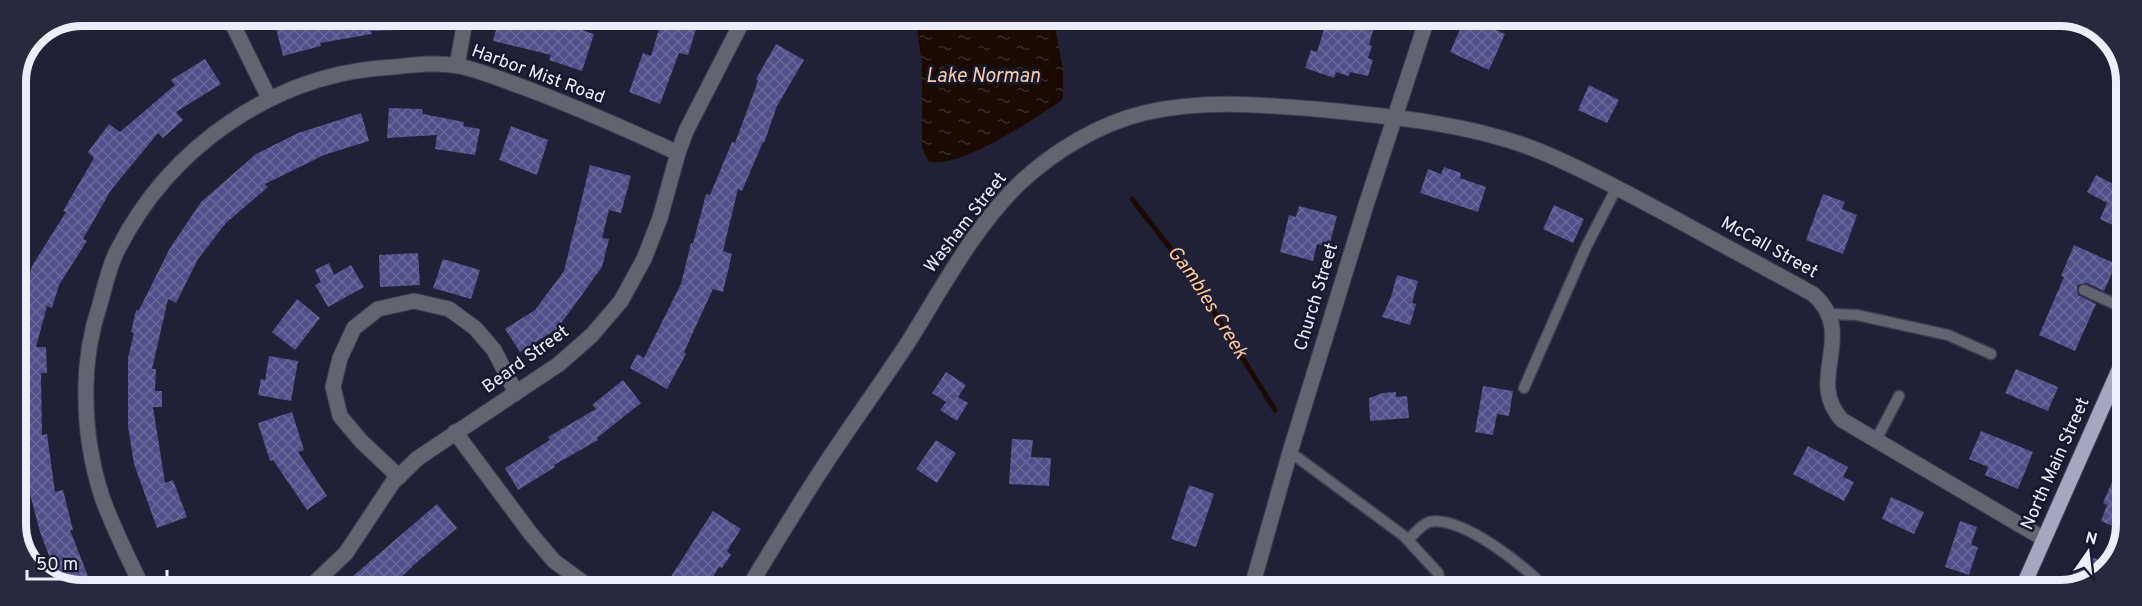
<svg xmlns="http://www.w3.org/2000/svg" width="2142" height="606" viewBox="0 0 2142 606" font-family="Overpass,sans-serif">
<style>
.water{fill:url(#water-ripples)}
.lines{fill:none;stroke-linecap:round;stroke-linejoin:round}
.stream{stroke:#1a0a00;stroke-width:5}
.building{fill:url(#building-cross-hatch)}
.lane-casing{stroke:#3d3d53;stroke-width:13}
.street-casing{stroke:#3d3d53;stroke-width:17}
.primary-casing{stroke:#3d3d53;stroke-width:17}
.lane{stroke:#646471;stroke-width:10}
.street{stroke:#646471;stroke-width:15}
.primary{stroke:#a5a6bf;stroke-width:15}
.labels{text-anchor:middle;dominant-baseline:central;stroke-width:5;stroke-linejoin:round;paint-order:stroke}
.street-label{font-size:18px;fill:#ededfd;stroke:#17172d}
.water-label{font-size:20px;font-style:italic;fill:#facaa4;stroke:#17172d}
.rim{fill:none;stroke:#ededfd;stroke-width:8}
</style>
<defs>
<pattern id="water-ripples" width="26" height="14" patternUnits="userSpaceOnUse" patternTransform="scale(1.5)"><rect width="26" height="14" fill="#1a0a00"/><path d="M2 4q2-2 4 0t4 0M15 11q2-2 4 0t4 0" fill="none" stroke="#3c2e26"/></pattern>
<pattern id="building-cross-hatch" width="8" height="8" patternUnits="userSpaceOnUse" patternTransform="scale(1.5)"><rect width="8" height="8" fill="#514f89"/><path d="M0 0l8 8M0 8l8-8" fill="none" stroke="#6a699b"/></pattern>
</defs>
<rect width="100%" height="100%" fill="#202037"/>
<path class="water" d="M 915,16 L 1053,16 L 1063,70 L 1063,98 L 1058,103 C 1028,122 964,167 929,162 L 922,148 L 922,64 Z"/>
<g class="lines">
<path class="stream" id="s1" d="M 1132,199 L 1191,275 L 1275,410"/>
</g>
<g class="building">
<polygon points="309,15 354,15 354,18 370,15 421,15 422,29 371,31 372,34 320,43 321,46 283,56 275,24"/>
<polygon points="500,15 536,15 594,34 582,71 549,60 551,55 493,41"/>
<polygon points="663,16 700,16 688,55 679,53 660,104 629,92 643,53 651,56"/>
<polygon points="1328,16 1338,16 1374,27 1369,45 1372,46 1368,58 1373,60 1368,76 1350,72 1349,76 1336,72 1334,78 1305,68 1311,50 1317,52"/>
<polygon points="1466,16 1505,34 1489,70 1450,52"/>
<polygon points="776,44 804,60 777,106 764,143 763,142 742,191 738,189 723,251 732,254 723,292 713,289 684,352 686,354 667,389 630,368 637,354 644,358 681,284 691,243 693,244 706,194 710,195 732,142 735,143 758,81 756,79"/>
<polygon points="205,59 221,84 176,112 183,120 163,138 158,133 111,190 83,239 87,241 59,285 52,308 47,306 36,347 46,347 47,373 41,373 42,435 47,434 55,492 63,490 73,530 70,530 93,589 64,589 61,587 40,532 25,475 18,426 15,426 15,327 32,266 66,212 63,211 94,158 88,152 109,124 120,132 175,85 171,80"/>
<polygon points="1589,85 1619,100 1607,123 1578,110"/>
<polygon points="389,108 422,109 423,114 464,122 463,126 480,129 475,155 435,149 437,135 387,138"/>
<polygon points="361,113 369,141 324,155 265,184 268,187 226,223 198,259 176,303 168,299 152,369 156,369 155,391 162,391 162,407 153,407 165,483 173,480 187,517 157,528 134,464 128,426 128,358 134,333 131,332 136,310 139,310 170,248 201,202 256,154 298,133"/>
<polygon points="511,126 548,140 537,175 499,160"/>
<polygon points="590,165 631,176 621,213 609,210 602,238 609,239 602,267 557,329 520,352 505,329 535,310 564,271"/>
<polygon points="1444,167 1461,173 1460,178 1486,187 1478,212 1420,193 1428,169 1441,174"/>
<polygon points="2096,175 2113,184 2111,186 2126,193 2126,216 2121,229 2100,219 2107,203 2087,192"/>
<polygon points="1823,194 1845,202 1842,209 1857,215 1843,254 1806,240"/>
<polygon points="1554,205 1584,219 1573,243 1543,229"/>
<polygon points="1299,206 1337,216 1329,247 1317,244 1313,261 1280,252 1289,215 1296,217"/>
<polygon points="2074,245 2116,264 2104,291 2087,283 2080,284 2077,286 2078,295 2096,304 2075,351 2039,335 2064,277 2061,276"/>
<polygon points="418,253 420,285 380,287 379,255"/>
<polygon points="443,259 480,270 471,299 433,288"/>
<polygon points="329,263 334,275 351,265 364,287 328,307 315,285 321,282 315,270"/>
<polygon points="1397,275 1418,281 1412,303 1416,304 1410,325 1382,317 1391,297"/>
<polygon points="297,299 320,318 295,350 272,332"/>
<polygon points="269,356 298,361 291,401 258,395 261,379 265,380"/>
<polygon points="2016,369 2058,387 2048,411 2005,393"/>
<polygon points="946,372 966,385 958,397 968,403 957,421 940,410 946,402 932,393"/>
<polygon points="623,380 641,403 597,438 598,440 554,465 555,467 518,490 505,468 550,440 548,437 596,409 592,405"/>
<polygon points="1483,386 1513,391 1509,416 1497,414 1493,435 1475,432"/>
<polygon points="1396,392 1396,397 1407,396 1409,418 1370,421 1369,398 1383,393"/>
<polygon points="292,412 304,450 298,452 327,496 307,510 273,460 270,461 258,423"/>
<polygon points="1981,431 2033,452 2018,489 1985,475 1988,467 1969,459"/>
<polygon points="1012,439 1033,440 1031,457 1051,458 1049,486 1009,484"/>
<polygon points="936,440 956,453 937,483 916,469"/>
<polygon points="1808,446 1848,467 1843,477 1854,482 1844,501 1793,474"/>
<polygon points="2112,482 2125,487 2125,516 2120,514 2115,527 2101,521 2107,505 2103,503"/>
<polygon points="1189,485 1214,494 1196,547 1171,539"/>
<polygon points="1891,497 1924,512 1914,534 1882,519"/>
<polygon points="437,504 457,528 415,564 389,589 338,589"/>
<polygon points="713,511 741,529 727,551 731,555 722,568 719,567 705,590 663,589"/>
<polygon points="1960,521 1977,527 1971,545 1978,547 1969,575 1945,567"/>
<polygon points="2088,556 2110,564 2101,577 2067,589 2079,558 2087,561"/>
</g>
<g class="lines">
<g class="lane-casing">
<g id="lane">
<polyline points="2084,290 2126,309"/>
<polyline points="1830,314 1857,315 1948,335 1991,354"/>
<polyline points="1524,388 1586,247 1617,187"/>
<polyline points="1876,440 1899,396"/>
<polyline points="1290,452 1404,536 1438,573 1442,590"/>
<path d="M 1408,540 C 1414,534 1422,524 1429,522 C 1461,515 1527,567 1547,590"/>
</g>
</g>
<g class="street-casing">
<g id="street">
<polyline points="228,15 269,98"/>
<polyline points="457,66 466,15"/>
<polyline points="455,432 531,534 554,561 592,589"/>
<polyline points="399,477 361,441 340,416 333,387 340,358 354,328 378,309 414,301 449,309 475,328 494,350 516,393"/>
<path d="M 143,589 C 129,559 113,528 102,497 C 92,466 86,430 86,398 C 85,366 90,334 100,304 C 105,286 109,267 117,251 C 170,146 275,73 393,67 C 414,65 437,62 458,66 C 479,70 500,79 520,86 C 574,106 626,129 678,153"/>
<polyline points="308,589 346,553 393,482 418,458 559,364 592,335 621,301 644,259 660,218 678,153 686,131 745,16"/>
<path d="M 747,590 C 772,549 796,509 822,469 C 850,426 881,384 909,341 C 942,288 976,224 1022,181 C 1056,150 1099,124 1144,113 C 1204,99 1265,105 1326,110 C 1396,117 1471,124 1537,150 C 1583,169 1627,193 1670,216 C 1718,242 1765,268 1813,294 C 1859,335 1804,379 1842,420 L 2044,539"/>
<polyline points="1251,590 1290,452 1366,205 1428,16"/>
</g>
</g>
<g class="primary-casing">
<polyline id="primary" points="2021,591 2126,354"/>
</g>
<use href="#lane" class="lane"/>
<use href="#street" class="street"/>
<use href="#primary" class="primary"/>
</g>
<g class="labels">
<g class="street-label">
<text transform="translate(538 75) rotate(20)">Harbor Mist Road</text>
<text transform="translate(966 223) rotate(-52)">Washam Street</text>
<text transform="translate(1769 248) rotate(29)">McCall Street</text>
<text transform="translate(1317 297) rotate(-73)">Church Street</text>
<text transform="translate(526 360) rotate(-36)">Beard Street</text>
<text transform="translate(2056 464) rotate(-66)">North Main Street</text>
</g>
<g class="water-label">
<text x="983" y="77">Lake Norman</text>
<text stroke="none"><textPath href="#s1" startOffset="128">Gambles Creek</textPath></text>
</g>
</g>
<path d="M0 0H2142V606H0ZM82 26H2060A56 56 0 0 1 2116 82V524A56 56 0 0 1 2060 580H82A56 56 0 0 1 26 524V82A56 56 0 0 1 82 26Z" fill="#28283e" fill-rule="evenodd"/>
<path class="rim" d="M82 26H2060A56 56 0 0 1 2116 82V524A56 56 0 0 1 2060 580H82A56 56 0 0 1 26 524V82A56 56 0 0 1 82 26Z"/>
<g transform="translate(2088 552) rotate(14)" stroke="#17172d" stroke-width="4.5" paint-order="stroke">
<path d="M0-4.5L10 22L0 15L-10 22Z" fill="#ededfd"/>
<text y="-9" font-size="16" font-weight="bold" text-anchor="middle" fill="#ededfd">N</text>
</g>
<path d="M27 570v9h140v-9" fill="none" stroke="#ededfd" stroke-width="3"/>
<text x="36" y="570" font-size="18" fill="#ededfd" stroke="#17172d" stroke-width="4.5" paint-order="stroke">50 m</text>
</svg>
